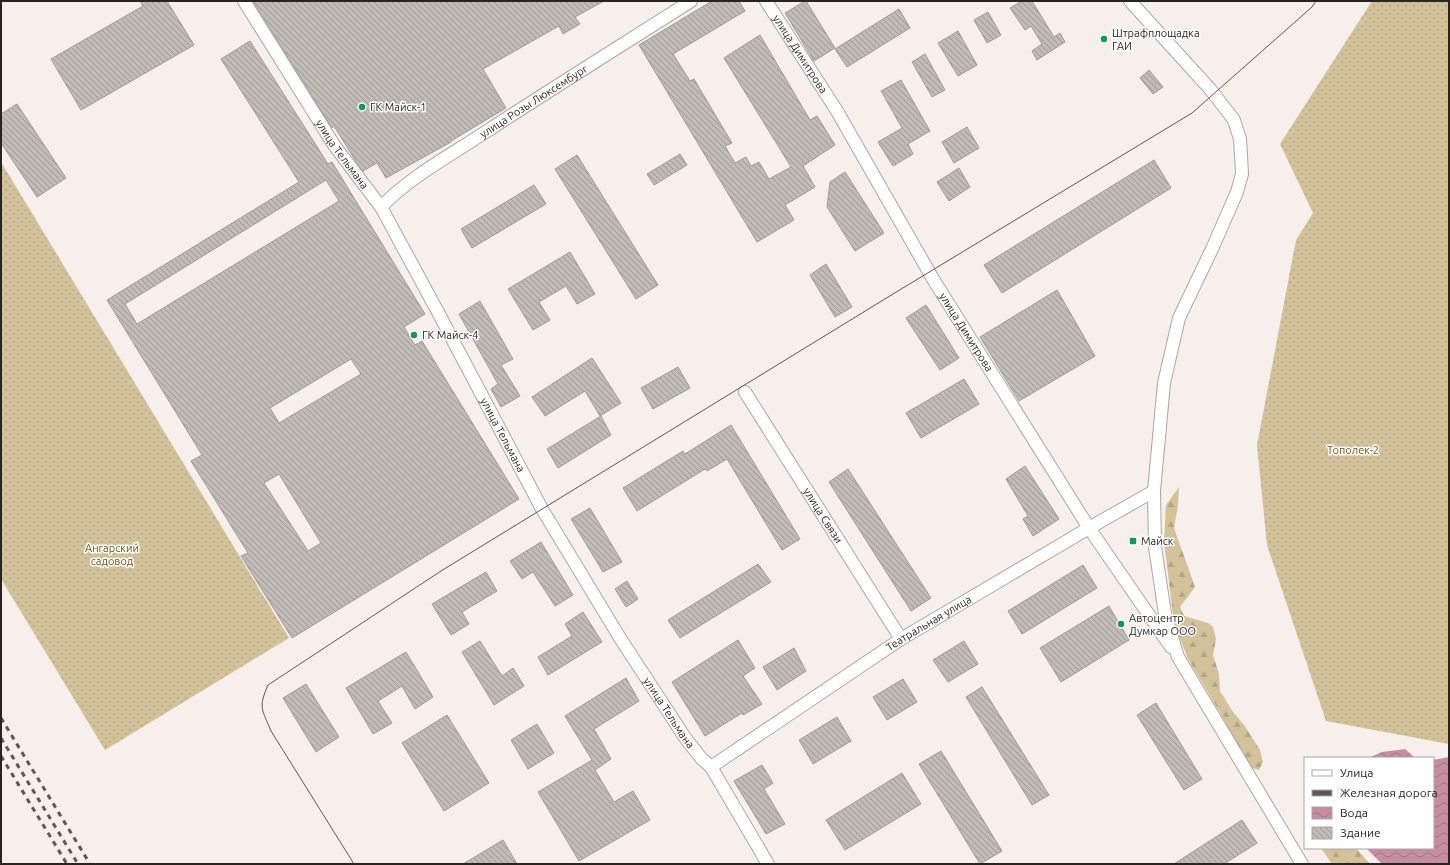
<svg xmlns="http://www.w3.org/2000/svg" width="1450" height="865" viewBox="0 0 1450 865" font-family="Ubuntu,sans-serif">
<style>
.forest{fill:url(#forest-firs)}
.garden{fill:url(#garden-dots)}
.water{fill:url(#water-waves)}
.building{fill:url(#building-back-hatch);stroke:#a09b96;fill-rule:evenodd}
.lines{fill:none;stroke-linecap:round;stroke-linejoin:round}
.minor-casing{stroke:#ada6a3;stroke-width:14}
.minor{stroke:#fff;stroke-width:12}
.tram{stroke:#5c5856;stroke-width:1}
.rail{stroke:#5c5856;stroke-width:3;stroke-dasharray:5 5;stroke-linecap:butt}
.poi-dot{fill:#119858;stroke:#fefefe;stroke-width:1.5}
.labels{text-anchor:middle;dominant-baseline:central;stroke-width:3;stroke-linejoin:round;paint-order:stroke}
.poi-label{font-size:11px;fill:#272423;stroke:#fefefe;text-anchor:start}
.street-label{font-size:11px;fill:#272423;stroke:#fefefe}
.park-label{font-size:11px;fill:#6a5316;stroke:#fefefe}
</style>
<defs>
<pattern id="forest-firs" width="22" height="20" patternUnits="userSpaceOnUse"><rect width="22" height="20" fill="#d2c199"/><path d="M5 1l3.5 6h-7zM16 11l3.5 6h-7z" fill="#b4a684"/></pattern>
<pattern id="garden-dots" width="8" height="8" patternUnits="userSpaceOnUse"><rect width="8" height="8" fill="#d2c199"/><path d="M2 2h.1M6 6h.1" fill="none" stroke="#b4a684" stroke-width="1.8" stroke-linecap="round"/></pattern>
<pattern id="water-waves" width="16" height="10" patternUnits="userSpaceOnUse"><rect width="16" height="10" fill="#c78ea2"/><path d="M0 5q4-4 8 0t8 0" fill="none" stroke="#a27484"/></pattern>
<pattern id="building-back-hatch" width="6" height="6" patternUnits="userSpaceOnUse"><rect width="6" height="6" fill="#c0bbb7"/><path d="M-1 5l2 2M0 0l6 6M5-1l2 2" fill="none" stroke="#9c9894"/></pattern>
</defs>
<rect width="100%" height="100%" fill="#f6efec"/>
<g class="forest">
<polygon points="1179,487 1178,505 1174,528 1195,587 1180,607 1184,616 1208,623 1213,627 1216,639 1213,655 1219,674 1220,691 1233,712 1244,725 1260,750 1263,762 1259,770 1248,767 1222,716 1188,659 1174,623 1164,541 1166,505"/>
<polygon points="1321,848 1356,848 1370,864 1332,864"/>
</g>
<g class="garden">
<polygon points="1372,1 1449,1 1449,744 1326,721 1267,545 1257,445 1296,240 1313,213 1280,144"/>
<polygon points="1,162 289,638 105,750 1,579"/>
</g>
<g class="water">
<polygon points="1405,749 1415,758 1369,758 1382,752"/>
<polygon points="1449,757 1449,864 1382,864 1366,848 1433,848 1433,760"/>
</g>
<g class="building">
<polygon points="140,1 167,1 194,45 81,110 51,59 143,6"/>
<polygon points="253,1 604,1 575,17 580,24 563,34 559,26 483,69 506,108 451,141 451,142 386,178 377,163 363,171 360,168 334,126 332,128"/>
<polygon points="712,1 739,1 745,11 673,54 690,81 694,79 732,143 725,146 735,163 746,157 751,166 759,162 769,179 791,167 724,58 760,35 810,120 817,116 835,145 803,166 815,187 785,205 794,220 757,242 639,45"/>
<polygon points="805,1 806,1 835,48 814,61 785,13"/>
<polygon points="1022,1 1032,1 1054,37 1060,33 1065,42 1037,60 1032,51 1042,44 1031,26 1025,30 1010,8"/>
<polygon points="899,9 910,28 847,67 835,49"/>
<polygon points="988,12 1001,35 987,43 974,20"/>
<polygon points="958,31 977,65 958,76 938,43"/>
<path d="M 250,41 L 328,164 L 332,162 L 425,314 L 404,327 L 415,345 L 422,341 L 519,499 L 292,638 L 241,556 L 248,553 L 191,461 L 202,455 L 107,300 L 299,182 L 221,59 ZM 326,180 L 339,201 L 137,324 L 125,304 ZM 351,359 L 361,374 L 279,423 L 270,408 ZM 279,474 L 321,543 L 308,551 L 264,483 Z"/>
<polygon points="925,54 945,90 932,97 912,62"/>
<polygon points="1149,70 1163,87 1153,94 1140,78"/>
<polygon points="901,80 930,131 908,144 913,154 893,166 878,142 902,128 881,91"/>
<polygon points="17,104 66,178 37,197 1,143 1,114"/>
<polygon points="967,127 979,148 954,163 942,142"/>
<polygon points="680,154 687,165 654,185 647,174"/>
<polygon points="577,155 658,285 636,299 555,169"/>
<polygon points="1154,160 1171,188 1002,293 984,265"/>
<polygon points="959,168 970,187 949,201 937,182"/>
<polygon points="845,172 884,233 855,251 827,207 830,182"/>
<polygon points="534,185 546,204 472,248 461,229"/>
<polygon points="570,252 595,294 577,304 566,286 539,302 550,320 533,330 508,289"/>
<polygon points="826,264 852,307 835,317 810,275"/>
<polygon points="1057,290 1095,356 1019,401 980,337"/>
<polygon points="480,301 513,359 501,365 520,396 501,407 491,389 498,384 459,314"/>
<polygon points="926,305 959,358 940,370 906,318"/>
<polygon points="592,358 621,403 600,416 585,391 545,416 532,397"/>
<polygon points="678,367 690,388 653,409 641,388"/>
<polygon points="964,379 979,404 921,438 906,413"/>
<polygon points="601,416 611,435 558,468 547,449"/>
<polygon points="731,425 800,539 782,550 727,459 707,471 705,469 637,511 623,488 683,451 685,454"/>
<polygon points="1025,466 1059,519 1033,536 1023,519 1028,516 1006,479"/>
<polygon points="848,469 931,598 911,611 829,482"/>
<polygon points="590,508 622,562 603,572 571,519"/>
<polygon points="541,542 573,595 555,606 533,572 522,579 510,561"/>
<polygon points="758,564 771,582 680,638 668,620"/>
<polygon points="1083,565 1097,588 1022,634 1008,611"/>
<polygon points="486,572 497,591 462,612 469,624 451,635 432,604"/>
<polygon points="627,581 638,599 626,607 615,589"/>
<polygon points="1109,606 1129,640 1061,682 1040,648"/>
<polygon points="583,612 602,642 548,675 538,657 572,636 565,624"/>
<polygon points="738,640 755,668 743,676 762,704 743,715 742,713 705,736 672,682"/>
<polygon points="480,641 502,676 513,668 524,686 494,705 462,652"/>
<polygon points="964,641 978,664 948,682 933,660"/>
<polygon points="794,648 806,671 777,690 763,667"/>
<polygon points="406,652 433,697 415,709 402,686 378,701 392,723 373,734 346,688"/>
<polygon points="626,678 639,701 594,729 611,759 595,770 614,802 633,791 650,820 579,861 538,792 592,760 565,716"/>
<polygon points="903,679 917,702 887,720 873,697"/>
<polygon points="306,684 339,737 316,752 283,698"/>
<polygon points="982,687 1049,795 1032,805 966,697"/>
<polygon points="1156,703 1202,779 1184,790 1137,715"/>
<polygon points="447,715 489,783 444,811 402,743"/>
<polygon points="837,717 851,741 813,764 799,740"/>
<polygon points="537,724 554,753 528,769 511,740"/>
<polygon points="941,751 1002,851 980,864 919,764"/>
<polygon points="762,765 773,783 764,789 785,824 766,834 734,781"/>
<polygon points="902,773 921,804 845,850 826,820"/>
<polygon points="1242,820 1257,843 1224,864 1174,864"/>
<polygon points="503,840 517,864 463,864"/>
</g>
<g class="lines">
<g class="minor-casing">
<g id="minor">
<path id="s1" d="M 244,1 L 334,145 L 381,207 L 439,314 L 542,509 L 620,638 L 686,739 L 701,758 L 711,767 L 768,864"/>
<path id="s2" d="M 766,1 L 837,111 L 933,279 L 1089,528 L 1171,647"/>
<polyline points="1130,1 1210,89 1234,120 1240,139 1241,155 1242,174 1237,192 1212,249 1179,318 1164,383 1154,491 1155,547 1165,614 1178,657 1302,864"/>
<path id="s3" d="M 381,207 C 410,177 449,156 484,133 C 553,88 622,45 691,1"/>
<path id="s4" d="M 745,392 L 901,639"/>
<path id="s5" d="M 711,767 L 901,639 L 1089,528 L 1154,491"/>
</g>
</g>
<use href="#minor" class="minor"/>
<path class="tram" d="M 354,864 L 271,731 C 262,709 258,708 268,685 L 441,571 L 893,294 L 1192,113 L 1312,7 L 1316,1"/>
<g class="rail">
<polyline points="1,718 90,864"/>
<polyline points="1,738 78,864"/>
<polyline points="1,756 67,864"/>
</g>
</g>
<g class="poi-dot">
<circle cx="1104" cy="39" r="4"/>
<circle cx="362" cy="107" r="4"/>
<circle cx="414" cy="335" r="4"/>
<rect x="1129" y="537" width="8" height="8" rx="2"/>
<circle cx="1121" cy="624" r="4"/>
</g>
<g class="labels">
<g class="poi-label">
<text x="1112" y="33">Штрафплощадка<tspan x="1112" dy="13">ГАИ</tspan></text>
<text x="370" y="107">ГК Майск-1</text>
<text x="422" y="335">ГК Майск-4</text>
<text x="1141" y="541">Майск</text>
<text x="1129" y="618">Автоцентр<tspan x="1129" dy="13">Думкар ООО</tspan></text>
</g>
<g class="street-label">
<text stroke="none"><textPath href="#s2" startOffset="63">улица Димитрова</textPath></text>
<text stroke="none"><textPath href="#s3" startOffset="186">улица Розы Люксембург</textPath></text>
<text stroke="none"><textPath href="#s1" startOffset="182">улица Тельмана</textPath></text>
<text stroke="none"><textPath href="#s2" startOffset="387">улица Димитрова</textPath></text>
<text stroke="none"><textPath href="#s1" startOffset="506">улица Тельмана</textPath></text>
<text stroke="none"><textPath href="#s4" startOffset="146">улица Связи</textPath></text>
<text stroke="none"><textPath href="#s5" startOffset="261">Театральная улица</textPath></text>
<text stroke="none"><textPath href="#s1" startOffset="830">улица Тельмана</textPath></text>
</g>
<g class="park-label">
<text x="1353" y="450">Тополек-2</text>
<text x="112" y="548">Ангарский<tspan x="112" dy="13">садовод</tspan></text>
</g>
</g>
<rect width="1450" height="865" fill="none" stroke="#272423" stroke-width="4"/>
<rect x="1304" y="757" width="130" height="92" fill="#fefefe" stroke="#a8a7a6"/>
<rect x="1312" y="770" width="20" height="6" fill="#ffffff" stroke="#a8a7a6"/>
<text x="1340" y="777" font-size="12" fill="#272423">Улица</text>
<rect x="1312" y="790" width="20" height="6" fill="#5c5856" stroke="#a8a7a6"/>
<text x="1340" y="797" font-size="12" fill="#272423">Железная дорога</text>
<rect x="1312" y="807" width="20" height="12" fill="url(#water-waves)" stroke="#a8a7a6"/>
<text x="1340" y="817" font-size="12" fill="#272423">Вода</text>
<rect x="1312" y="827" width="20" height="12" fill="url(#building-back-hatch)" stroke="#a8a7a6"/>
<text x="1340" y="837" font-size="12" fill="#272423">Здание</text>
</svg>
